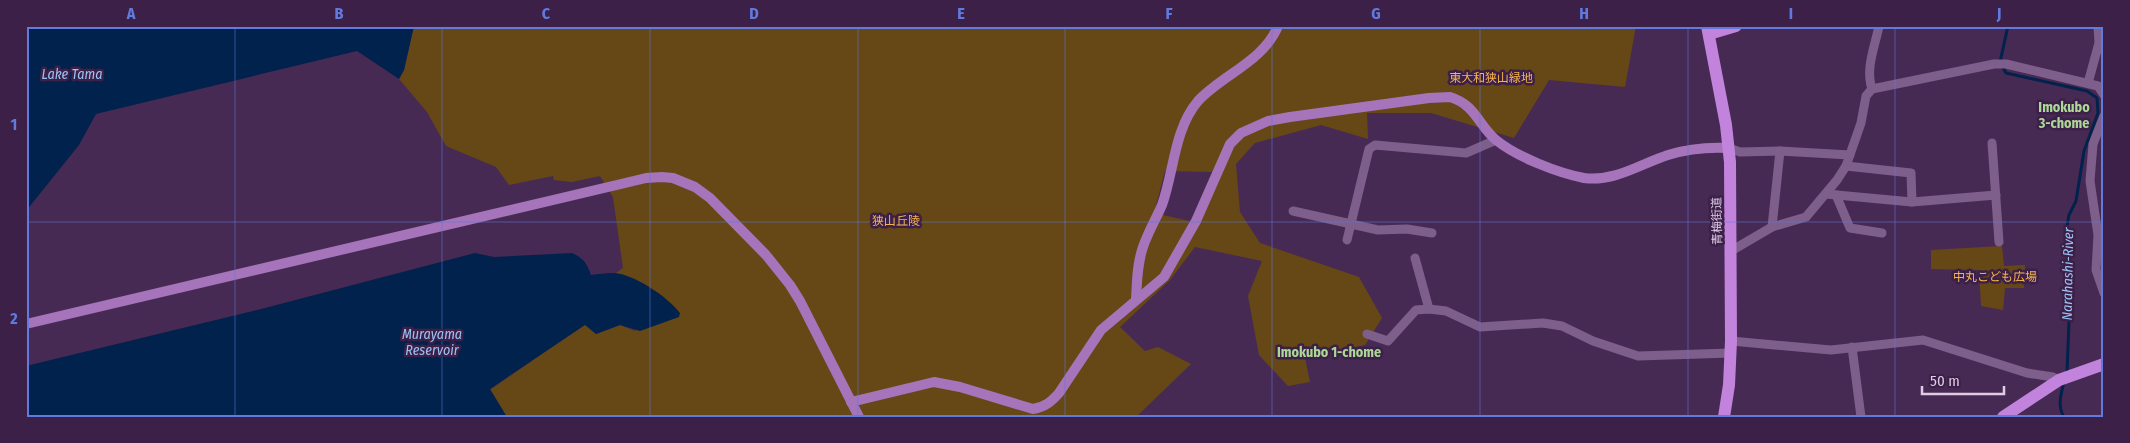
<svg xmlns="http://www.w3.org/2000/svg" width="2130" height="443" viewBox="0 0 2130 443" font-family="'Fira Sans Condensed','Noto Sans JP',sans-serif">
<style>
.green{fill:#664817;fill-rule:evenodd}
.water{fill:#00224c}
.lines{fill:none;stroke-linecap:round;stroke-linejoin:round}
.stream{stroke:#00224c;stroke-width:3}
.street{stroke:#7e5f8b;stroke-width:9}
.secondary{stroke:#a574ba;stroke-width:10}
.primary{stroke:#c283dd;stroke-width:12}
.grid{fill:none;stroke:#617add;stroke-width:1;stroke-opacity:0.55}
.labels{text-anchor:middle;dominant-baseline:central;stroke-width:5;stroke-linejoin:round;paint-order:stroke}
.park-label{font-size:12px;fill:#f6b44e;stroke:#3c2048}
.street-label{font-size:12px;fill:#dfcde6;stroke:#3c2048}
.water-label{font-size:14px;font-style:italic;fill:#9cc3f6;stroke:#3c2048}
.neighbourhood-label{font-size:14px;font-weight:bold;fill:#acd896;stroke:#3c2048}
.neatline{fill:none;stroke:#617add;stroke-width:2}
.grid-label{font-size:16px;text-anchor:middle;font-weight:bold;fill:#617add}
</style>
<rect width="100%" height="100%" fill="#472a53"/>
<g class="green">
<path d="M 414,26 L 1636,26 L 1625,87 L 1549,80 L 1514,138 L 1431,113 L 1367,113 L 1368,139 L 1321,125 L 1255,143 L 1236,164 L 1240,212 L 1260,243 L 1359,277 L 1382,318 L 1365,345 L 1305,358 L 1310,382 L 1288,386 L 1259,355 L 1248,296 L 1262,261 L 1195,247 L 1170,280 L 1120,327 L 1145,351 L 1158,347 L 1191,364 L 1136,417 L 507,417 L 490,390 L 585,324 L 596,334 L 620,325 L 635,331 L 637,281 L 616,273 L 623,268 L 613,197 L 600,176 L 572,182 L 554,180 L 553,176 L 509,185 L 496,167 L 446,146 L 427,112 L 399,79 L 404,70 ZM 1165,171 L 1215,172 L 1194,222 L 1154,213 Z"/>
<polygon points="2002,246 2004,266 2025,265 2024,288 2005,288 2003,310 1981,306 1979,270 1931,269 1931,250"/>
</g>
<g class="water">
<polygon points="26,26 414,26 404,70 399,79 357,51 96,114 79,145 26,211"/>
<path d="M 475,253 L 494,257 L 572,253 C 583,258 587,263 591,275 C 598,274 606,273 614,273 C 634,274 668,297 680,313 L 679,317 L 640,331 L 620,325 L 596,334 L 585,325 L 490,389 L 507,417 L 26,417 L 26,366 L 265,308 Z"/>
</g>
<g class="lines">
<g class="stream">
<polyline points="2008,26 2000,62 2006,73 2087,91 2097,98 2098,113 2084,151 2076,201 2069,215 2067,226 2070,295 2067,373"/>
<path d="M 2064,417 C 2057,406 2061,394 2064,382"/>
</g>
<g class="street">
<polyline points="2088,83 2099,43 2098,26"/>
<path d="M 1872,89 C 1865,69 1875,46 1879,26"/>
<polyline points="2104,116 2093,144 2090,181 2098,235 2096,270 2104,293"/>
<polyline points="1992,143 1999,242"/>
<polyline points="1729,148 1740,152 1780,151 1850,155"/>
<polyline points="1846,166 1911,173 1912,202"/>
<polyline points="1826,194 1912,202 1996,195"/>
<polyline points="1836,195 1850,228 1882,233"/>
<polyline points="1293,211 1378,230 1407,229 1432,233"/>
<polyline points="1772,227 1780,151"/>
<polyline points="1347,240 1369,149 1375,145 1466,153 1496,140"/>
<polyline points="1731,251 1772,227 1806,217 1837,180 1846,166 1861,123 1866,96 1872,89 1994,64 2006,64 2098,86 2104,95"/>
<polyline points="1415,258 1429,309"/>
<polyline points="1367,334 1388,341 1416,310 1429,309 1446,311 1480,327 1543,323 1562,326 1593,341 1638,356 1731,353"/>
<polyline points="1731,341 1831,350 1923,340 2027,373 2053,377 2059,380"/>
<polyline points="1852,347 1861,417"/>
</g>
<g class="secondary">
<path d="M 1136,299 C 1137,282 1137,264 1143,247 C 1148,232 1156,219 1162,205 C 1174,172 1174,129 1198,101 C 1222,75 1264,61 1278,26"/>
<polyline points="26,324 621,184 646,178 662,177 673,178 695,187 710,198 766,255 790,285 800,301 859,417"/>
<path d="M 851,402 L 934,382 L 960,387 L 1033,409 C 1045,407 1051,402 1059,393 L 1101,330 L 1164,277 L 1196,221 L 1230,144 L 1241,133 L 1268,121 L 1290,117 L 1429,98 L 1450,97 C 1476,105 1478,125 1496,140 C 1517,157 1558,173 1584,178 C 1615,182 1640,164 1668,155 C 1687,149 1710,147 1729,148"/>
</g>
<g class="primary">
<polyline points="1707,26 1726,125 1730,162 1731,341 1729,385 1724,417"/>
<polyline points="1709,34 1736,26"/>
<polyline points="2003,417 2059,380 2104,364"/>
</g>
</g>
<path class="grid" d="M 235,26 L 235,417M 442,26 L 442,417M 650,26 L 650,417M 858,26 L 858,417M 1065,26 L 1065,417M 1272,26 L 1272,417M 1480,26 L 1480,417M 1688,26 L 1688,417M 1895,26 L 1895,417M 26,222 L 2104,222"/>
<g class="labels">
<g class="park-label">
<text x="1491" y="78">東大和狭山緑地</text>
<text x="896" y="221">狭山丘陵</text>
<text x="1995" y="277">中丸こども広場</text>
</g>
<g class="street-label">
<text transform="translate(1717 221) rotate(-91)">青梅街道</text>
</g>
<g class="water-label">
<text x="72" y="74">Lake Tama</text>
<text transform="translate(2068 274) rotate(-89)">Narahashi-River</text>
<text x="432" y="334">Murayama<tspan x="432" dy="16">Reservoir</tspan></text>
</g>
<g class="neighbourhood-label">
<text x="2064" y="107">Imokubo<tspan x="2064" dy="16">3-chome</tspan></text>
<text x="1329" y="352">Imokubo 1-chome</text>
</g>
</g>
<rect width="2130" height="443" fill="none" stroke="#3c2048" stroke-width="55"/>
<path d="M1922 386v8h82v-8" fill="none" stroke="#dfcde6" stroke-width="2.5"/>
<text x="1930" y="386" font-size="15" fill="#dfcde6" stroke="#3c2048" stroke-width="4" paint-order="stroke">50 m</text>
<rect x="28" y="28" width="2074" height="388" class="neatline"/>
<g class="grid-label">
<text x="131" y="19">A</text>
<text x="339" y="19">B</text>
<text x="546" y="19">C</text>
<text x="754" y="19">D</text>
<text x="961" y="19">E</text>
<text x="1169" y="19">F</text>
<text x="1376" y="19">G</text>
<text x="1584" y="19">H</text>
<text x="1791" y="19">I</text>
<text x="1999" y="19">J</text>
<text x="14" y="130">1</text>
<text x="14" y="324">2</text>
</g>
</svg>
